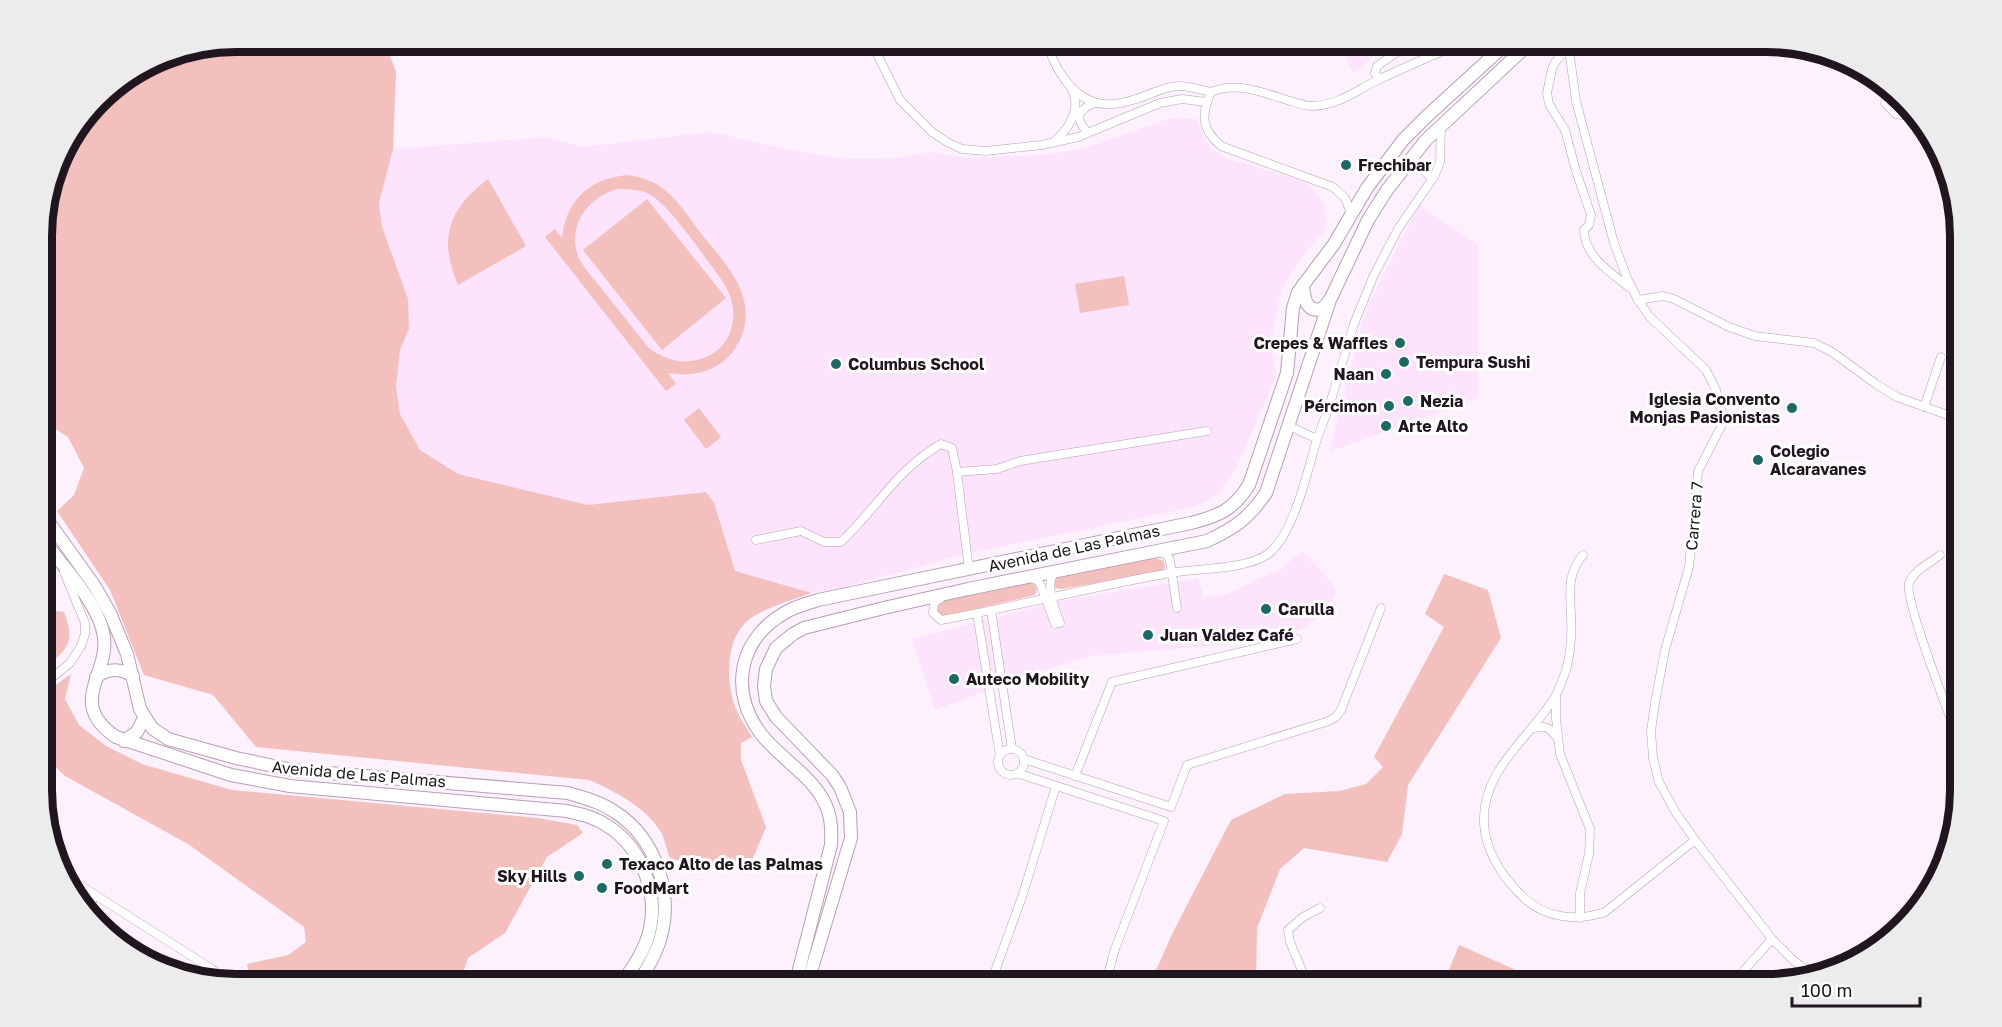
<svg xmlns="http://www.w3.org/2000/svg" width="2002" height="1027" viewBox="0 0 2002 1027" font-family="'Golos Text',sans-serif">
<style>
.built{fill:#fee3fd}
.green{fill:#f4c0be;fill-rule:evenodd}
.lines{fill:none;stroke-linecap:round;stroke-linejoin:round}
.street-casing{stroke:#b89eb7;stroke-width:9}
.primary-casing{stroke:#b89eb7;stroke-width:14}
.street{stroke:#fff;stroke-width:8}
.primary{stroke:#fff;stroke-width:12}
.poi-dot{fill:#1c6966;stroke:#fff;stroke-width:2}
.labels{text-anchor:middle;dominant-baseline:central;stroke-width:6;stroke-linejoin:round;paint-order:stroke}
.poi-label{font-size:16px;font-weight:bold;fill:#201620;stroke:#fff;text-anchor:start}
.street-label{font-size:16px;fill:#201620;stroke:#fff}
.rim{fill:none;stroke:#201620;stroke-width:8}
</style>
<rect width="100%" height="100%" fill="#fcf1fc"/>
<g class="built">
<polygon points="1337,42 1390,42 1354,73"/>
<polygon points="1171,118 1196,119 1206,143 1216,152 1229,159 1290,177 1309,185 1323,203 1327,221 1325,230 1297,264 1281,291 1271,342 1276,377 1237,466 1228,482 1219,493 1207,501 1193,507 966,554 841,588 812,593 735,571 714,504 698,492 661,499 588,505 458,474 420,450 400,414 396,386 400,350 409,329 382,227 379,203 393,149 548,137 582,147 710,132 796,151 847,159 888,159 930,152 970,158 1053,154 1091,146"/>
<polygon points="1419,205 1478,245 1478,398 1329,452 1366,310"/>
<polygon points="1302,551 1328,577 1337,592 1327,611 1300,630 1250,642 1091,656 1012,681 935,710 912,639 1059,601 1198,578 1204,598 1227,594 1282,568"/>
</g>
<g class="green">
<path d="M 237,42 L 385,42 L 396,72 L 393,149 L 379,203 L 382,227 L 408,299 L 409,329 L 400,350 L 396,386 L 400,414 L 420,450 L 458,474 L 588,505 L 706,492 L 714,503 L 735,571 L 812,593 C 792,600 769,606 751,618 C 725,636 725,682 736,709 C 740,719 747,728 752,737 L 741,743 L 741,760 L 766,827 L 753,858 L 718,866 L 670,859 C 667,851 665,840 661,832 C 644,806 616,792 589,780 L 256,747 L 213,695 L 144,675 L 110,590 L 57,511 L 74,495 L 84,468 L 68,437 L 43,421 L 42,224 L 50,216 L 51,193 L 62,151 L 108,91 L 163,57 Z"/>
<path d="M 627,175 C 668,180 680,206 703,236 C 725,263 753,291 744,329 C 741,341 734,352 725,360 C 709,373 689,377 668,373 L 676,384 L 666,391 L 545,237 L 555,229 L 562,238 C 566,200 589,179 627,175 ZM 617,189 C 628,189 638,189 649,194 C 670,205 705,258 721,279 C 727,288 732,298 733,309 C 737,358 683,377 648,347 C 632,327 617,308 601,288 C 594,279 584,269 579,258 C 566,227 587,198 617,189 Z"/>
<path d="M 488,179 L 526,246 L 458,285 C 438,239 448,209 488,179 Z"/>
<polygon points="647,199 726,298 662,350 583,250"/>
<polygon points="1124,276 1129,305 1080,313 1075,284"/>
<polygon points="699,408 721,437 706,449 684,420"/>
<polygon points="1155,558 1164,561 1165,566 1163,571 1061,589 1056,588 1053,584 1055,579 1060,576"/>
<polygon points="1444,574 1488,590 1501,638 1408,785 1402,834 1387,862 1304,848 1280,869 1257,928 1256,985 1156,985 1153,977 1173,932 1231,820 1285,794 1339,791 1366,784 1383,767 1374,757 1444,627 1425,614"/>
<polygon points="1027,582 1035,585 1037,590 1035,595 944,616 936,613 936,605 941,602"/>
<path d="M 43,609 L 64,612 C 75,640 69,651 43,667 Z"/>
<polygon points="71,674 65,699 79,725 106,746 142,764 232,790 538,818 577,825 583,833 547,857 505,933 468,958 459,985 251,985 247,964 288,955 306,942 304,927 188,844 65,776 45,757 43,694"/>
<polygon points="1459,945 1525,974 1532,985 1443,985"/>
</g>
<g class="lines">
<g class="street-casing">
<g id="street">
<polyline points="871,42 900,100 932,132 947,142 962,149 986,151 1042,145 1078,137 1160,103 1182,99 1206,102"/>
<path d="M 1047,42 C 1053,65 1069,94 1094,102 C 1108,107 1125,103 1139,98 C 1152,94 1165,86 1179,86 C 1189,86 1200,90 1211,92"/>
<polyline points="1568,42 1576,101 1614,243 1627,278 1638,300 1649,316 1706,370 1716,390 1721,409 1722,425 1698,471 1689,567 1665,650 1655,703 1651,731 1653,758 1659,782 1676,813 1695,840 1772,939 1794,961 1804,968 1817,971"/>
<polyline points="1568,42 1605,49 1621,48 1630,42"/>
<polyline points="1693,42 1710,47 1729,42"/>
<path d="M 1569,47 L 1556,61 L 1552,69 L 1547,93 L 1549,104 L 1565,130 L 1576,171 L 1591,215 L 1589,225 L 1584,230 C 1584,256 1611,273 1629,287"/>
<polyline points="1378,79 1375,73 1377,66 1412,42"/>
<polyline points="1887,93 1885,103 1896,114 1914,117"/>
<path d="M 1088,133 C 1075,119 1076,110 1095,103"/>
<path d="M 1055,141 C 1071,126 1083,107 1070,86"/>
<polyline points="1406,164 1422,169 1433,179"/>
<path d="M 1351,213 L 1345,198 L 1333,187 L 1221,146 C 1201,129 1201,115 1211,92 C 1238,81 1264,93 1290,101 C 1297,103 1305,106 1312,106 C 1338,106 1358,89 1380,79 C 1407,66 1436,54 1464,42"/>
<polyline points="1638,300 1663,296 1674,299 1729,327 1755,336 1814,343 1832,352 1876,384 1897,397 1959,419"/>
<polyline points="1924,407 1941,357"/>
<polyline points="1317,439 1329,407 1354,324 1373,277 1398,229 1435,175 1440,162 1441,125"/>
<path d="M 756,540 L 801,531 L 824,542 L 841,542 C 878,507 896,470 941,444 L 952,448 L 957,472"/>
<path d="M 1157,552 C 1164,553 1168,554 1170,561 L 1177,608"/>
<path d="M 1583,555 C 1567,573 1570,593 1571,615 C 1572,633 1571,652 1566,670 C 1563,678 1560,688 1556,695 C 1531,738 1481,769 1484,824 C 1486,852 1501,875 1521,895 C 1543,918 1576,922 1605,912 L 1695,840"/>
<path d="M 1940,555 C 1930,563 1913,571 1909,583 C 1904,600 1951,719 1960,743"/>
<polyline points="969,570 957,472 997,469 1020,461 1207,431"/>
<path d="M 1055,572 C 1044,584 1055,609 1060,623"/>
<polyline points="1030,577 1038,581 1041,586 1055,624"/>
<path d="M 942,597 L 934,603 L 933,613 L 941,620 L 947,619 C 1022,605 1096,586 1170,573 C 1197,568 1246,570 1268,554 C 1294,535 1308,469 1317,439 L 1287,425"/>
<polyline points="991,610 1012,749"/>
<polyline points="977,614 1000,756"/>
<polyline points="43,685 70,663 81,646 85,634 85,623 64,572"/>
<polyline points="1556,696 1556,719 1560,754 1590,829 1589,854 1580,893 1580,918"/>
<path d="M 1531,729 C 1545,725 1549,726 1557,738"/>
<circle cx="1011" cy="762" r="13"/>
<polyline points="1024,759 1171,807 1187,765 1326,722 1336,717 1341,710 1381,608"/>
<polyline points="1017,773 1164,821 1115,949 1105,985"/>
<polyline points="1075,776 1112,682 1297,639"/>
<polyline points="70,879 212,969 227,983"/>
<polyline points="89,914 94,894"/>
<polyline points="1855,958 1883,941"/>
<polyline points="990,985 1022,897 1056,786"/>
<polyline points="1308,985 1290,942 1288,930 1303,917 1320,908"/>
<polyline points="1731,985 1772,939"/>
</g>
</g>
<g class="primary-casing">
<g id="primary">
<path d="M 1303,285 C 1304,298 1306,313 1322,309 L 1329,301"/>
<path d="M 43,514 L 94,585 L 110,613 L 127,654 L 140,709 L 152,728 L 168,739 L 236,758 L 293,770 L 568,793 C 584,798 601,802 615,812 C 656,838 674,894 660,940 C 655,956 646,971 637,985"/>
<path d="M 43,540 C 63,566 93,598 102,628 C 116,671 63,701 116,737 L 231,775 L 290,786 L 567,811 C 580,814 594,817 606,825 C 644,848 662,900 646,942 C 640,958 630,972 620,985"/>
<path d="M 96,677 C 109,668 120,668 133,676"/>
<polyline points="124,741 137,732 144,718"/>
<path d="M 795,985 L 831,845 C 832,826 831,812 821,796 C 806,772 779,757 761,734 C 728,690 739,637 788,611 C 797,606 808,603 818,600 L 1191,523 C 1219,516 1233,510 1249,485 L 1287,373 L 1293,308 L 1298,292 L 1334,244 L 1367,188 L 1403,140 L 1426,117 L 1508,42"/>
<path d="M 807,985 L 851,838 L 850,812 L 840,787 L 832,775 L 776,717 L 766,701 L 764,686 L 766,669 L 776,648 L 793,634 L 804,628 L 888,607 L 968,589 L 1207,541 C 1235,528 1249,518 1266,493 L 1330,300 L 1368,220 L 1387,190 L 1425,141 L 1531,42"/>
</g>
</g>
<use href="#street" class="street"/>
<use href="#primary" class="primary"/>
</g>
<g class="poi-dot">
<circle cx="1346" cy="165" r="6"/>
<circle cx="1400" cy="343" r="6"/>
<circle cx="1404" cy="362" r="6"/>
<circle cx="836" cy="364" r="6"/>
<circle cx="1386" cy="374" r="6"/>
<circle cx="1408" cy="401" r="6"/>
<circle cx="1389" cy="406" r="6"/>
<circle cx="1792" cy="408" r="6"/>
<circle cx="1386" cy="426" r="6"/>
<circle cx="1758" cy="460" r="6"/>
<circle cx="1266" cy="609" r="6"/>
<circle cx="1148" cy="635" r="6"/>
<circle cx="954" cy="679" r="6"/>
<circle cx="607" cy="864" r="6"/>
<circle cx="579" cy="876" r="6"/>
<circle cx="602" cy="888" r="6"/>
</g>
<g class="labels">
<g class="poi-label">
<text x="1358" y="165">Frechibar</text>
<text x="1388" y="343" text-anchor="end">Crepes &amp; Waffles</text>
<text x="1416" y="362">Tempura Sushi</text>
<text x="848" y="364">Columbus School</text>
<text x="1374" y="374" text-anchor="end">Naan</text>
<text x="1780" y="399" text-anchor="end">Iglesia Convento<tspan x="1780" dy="18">Monjas Pasionistas</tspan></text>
<text x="1420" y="401">Nezia</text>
<text x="1377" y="406" text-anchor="end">Pércimon</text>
<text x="1398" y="426">Arte Alto</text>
<text x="1770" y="451">Colegio<tspan x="1770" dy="18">Alcaravanes</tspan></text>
<text x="1278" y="609">Carulla</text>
<text x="1160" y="635">Juan Valdez Café</text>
<text x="966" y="679">Auteco Mobility</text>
<text x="619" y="864">Texaco Alto de las Palmas</text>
<text x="567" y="876" text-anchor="end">Sky Hills</text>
<text x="614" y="888">FoodMart</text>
</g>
<g class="street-label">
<text transform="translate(1694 516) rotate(-85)">Carrera 7</text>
<text transform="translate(1074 548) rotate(-12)">Avenida de Las Palmas</text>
<text transform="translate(359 774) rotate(5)">Avenida de Las Palmas</text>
</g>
</g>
<path d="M0 0H2002V1027H0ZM236 52H1766A184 184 0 0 1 1950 236V790A184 184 0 0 1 1766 974H236A184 184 0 0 1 52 790V236A184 184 0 0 1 236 52Z" fill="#edeced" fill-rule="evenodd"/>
<path class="rim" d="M236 52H1766A184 184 0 0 1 1950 236V790A184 184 0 0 1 1766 974H236A184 184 0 0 1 52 790V236A184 184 0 0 1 236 52Z"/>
<path d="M1792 997v9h128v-9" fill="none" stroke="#201620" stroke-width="3"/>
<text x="1801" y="997" font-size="18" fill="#201620" stroke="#ffffff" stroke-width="4.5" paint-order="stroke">100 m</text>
</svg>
